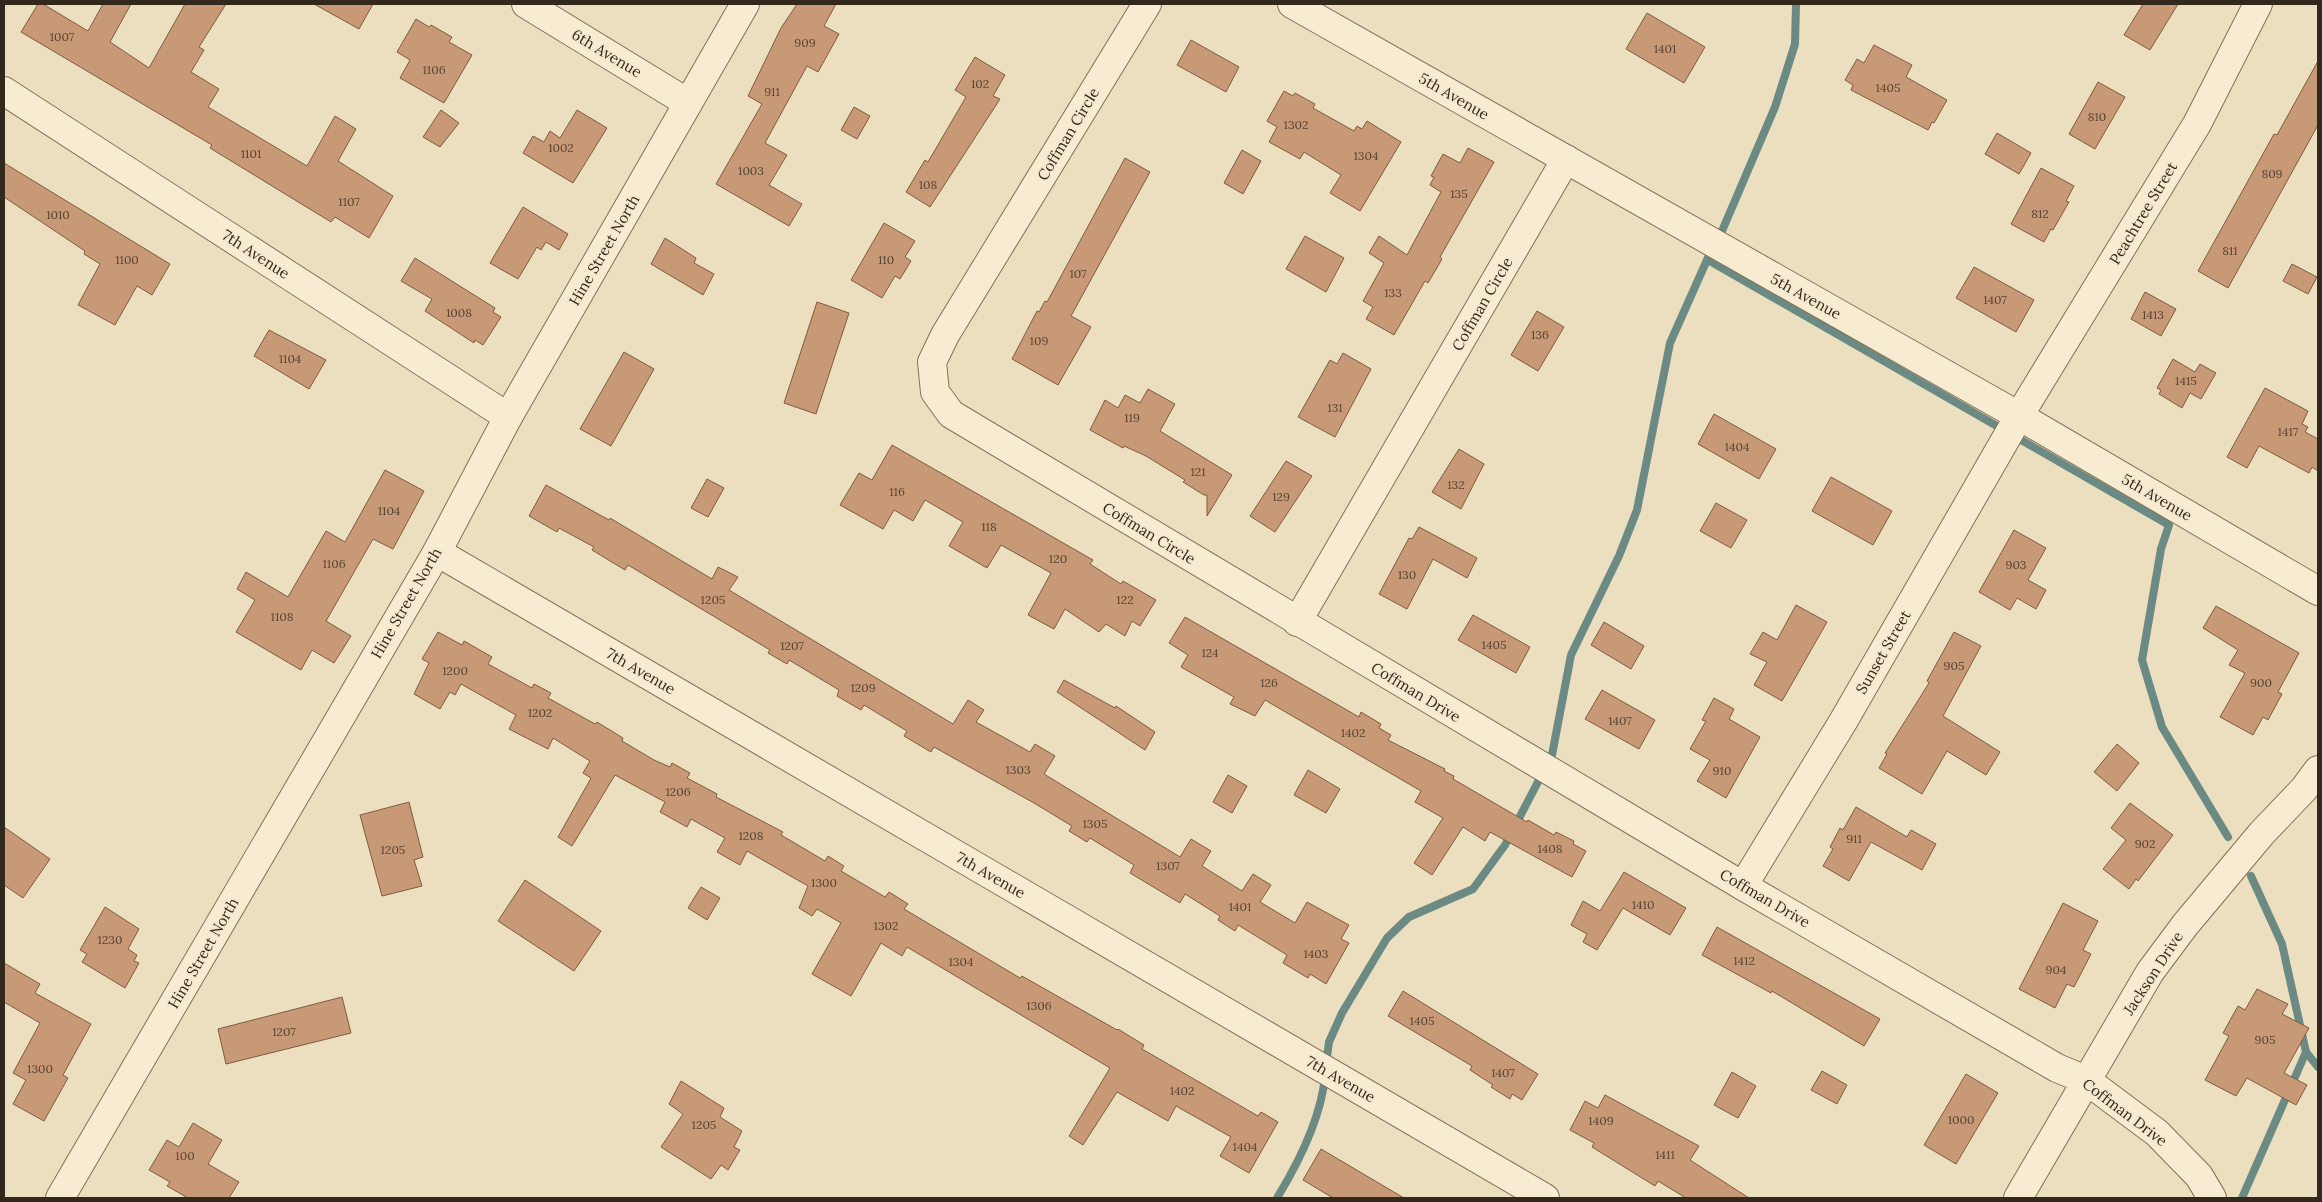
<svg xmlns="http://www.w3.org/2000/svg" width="2322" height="1202" viewBox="0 0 2322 1202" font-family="Lora,serif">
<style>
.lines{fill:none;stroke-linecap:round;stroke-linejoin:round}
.stream{stroke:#6a8a83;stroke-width:8}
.building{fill:#c89976;stroke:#815a3f}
.minor-casing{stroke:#837058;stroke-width:30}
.tertiary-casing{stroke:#837058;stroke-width:30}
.minor{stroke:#f7ecd1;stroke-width:28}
.tertiary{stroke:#f7ecd1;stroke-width:28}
.labels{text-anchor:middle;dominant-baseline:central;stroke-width:4;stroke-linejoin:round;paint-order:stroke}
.number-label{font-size:12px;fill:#584432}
.street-label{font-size:15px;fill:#33281c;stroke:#f3e9ce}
</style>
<rect width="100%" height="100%" fill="#ebdfbf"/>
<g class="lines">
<g class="stream">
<polyline points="1722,231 1775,107 1795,44 1796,4"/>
<polyline points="1708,260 2169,525 2161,549 2142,660 2162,727 2228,837"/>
<polyline points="2251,876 2282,944 2306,1052 2318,1067"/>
<polyline points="1326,1064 1329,1042 1342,1013 1387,938 1409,917 1473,889 1505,845 1552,755 1571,655 1619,556 1637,510 1670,343 1711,251"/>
<path d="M 1277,1198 C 1299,1162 1321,1119 1325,1076"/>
<polyline points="2242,1198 2306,1052"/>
</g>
</g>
<g class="building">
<polygon points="38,4 43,4 88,31 103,4 131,4 110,42 149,68 185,4 226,4 199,47 204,50 191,72 219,89 208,107 307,166 335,116 356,129 338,161 393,196 369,238 335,217 331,222 210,148 212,145 21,32"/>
<polygon points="314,4 373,4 359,29"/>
<polygon points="797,4 836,4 824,26 839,34 818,72 807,66 765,143 787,155 769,185 802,204 789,226 716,184 762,104 748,96 781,28"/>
<polygon points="2143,4 2178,4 2150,50 2124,35"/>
<polygon points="1647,13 1705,47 1684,83 1626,49"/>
<polygon points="416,19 429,27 431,25 452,37 449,42 472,55 444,103 400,78 410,60 397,52"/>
<polygon points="1191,40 1239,67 1226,92 1177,65"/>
<polygon points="1874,45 1912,65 1906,77 1947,100 1934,123 1932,122 1928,130 1851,90 1853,85 1845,80 1857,59 1864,63"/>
<polygon points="975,57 1005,75 993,96 1000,99 930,207 906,192 925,160 928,162 966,97 955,90"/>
<polygon points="2318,61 2318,125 2228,288 2198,271 2274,134 2277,135"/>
<polygon points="2098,82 2125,97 2095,149 2069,134"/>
<polygon points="1284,91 1293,96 1295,93 1315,104 1313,108 1354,131 1357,126 1362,129 1367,121 1401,142 1360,211 1330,193 1341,175 1304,152 1300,159 1269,142 1277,127 1267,121"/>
<polygon points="854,107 870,116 857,139 841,130"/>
<polygon points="441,110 459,123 440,147 423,137"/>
<polygon points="577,110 607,128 573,183 523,153 533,136 544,142 550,131 560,138"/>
<polygon points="1997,133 2031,153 2019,174 1985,154"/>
<polygon points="1468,148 1494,162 1440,257 1442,259 1428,283 1425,281 1394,335 1366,319 1373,307 1363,301 1384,263 1369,253 1379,236 1407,255 1441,192 1430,185 1434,177 1431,176 1443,154 1460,163"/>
<polygon points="1242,150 1261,161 1243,194 1224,183"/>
<polygon points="1125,158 1150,172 1071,316 1091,327 1058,385 1012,359 1037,311 1039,312 1045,301 1047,302"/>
<polygon points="4,163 170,264 152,295 137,286 115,325 78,305 100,264 84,254 85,251 4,197"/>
<polygon points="2041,168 2074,186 2066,201 2069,202 2053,230 2051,229 2044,242 2011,224"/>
<polygon points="523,207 568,234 559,250 546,242 541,250 537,247 518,279 490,263"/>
<polygon points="884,223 915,241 905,257 911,261 900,279 895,276 882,298 851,280"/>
<polygon points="1305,236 1344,258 1326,292 1286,269"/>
<polygon points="665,238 696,258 694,263 714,274 703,295 651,264"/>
<polygon points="415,258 495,308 493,312 501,317 483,345 475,340 474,343 425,311 432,299 401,281"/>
<polygon points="2292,264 2317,277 2308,294 2283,281"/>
<polygon points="1974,267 2034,300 2016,332 1956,298"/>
<polygon points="2145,292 2176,309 2161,336 2131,319"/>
<polygon points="817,302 849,313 816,414 784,403"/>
<polygon points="1537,311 1564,327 1538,371 1511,355"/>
<polygon points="269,330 326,360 309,389 254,356"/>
<polygon points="624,352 654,369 611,446 580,429"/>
<polygon points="1343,353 1371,369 1335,437 1298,417 1330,360 1337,364"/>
<polygon points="2173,359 2195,372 2200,364 2216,373 2201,399 2190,393 2182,408 2159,394 2161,390 2157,388"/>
<polygon points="2265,388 2308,411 2302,424 2308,427 2305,432 2318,439 2318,471 2312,467 2309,473 2259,446 2247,468 2227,457"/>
<polygon points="1148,389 1175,404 1160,431 1232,475 1207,516 1207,495 1204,495 1183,482 1185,480 1146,456 1124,446 1123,448 1090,430 1105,400 1118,408 1125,395 1140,403"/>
<polygon points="1714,414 1776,449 1759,479 1698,444"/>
<polygon points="892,445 1093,560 1090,564 1121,584 1123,581 1156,600 1140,626 1132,621 1125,636 1106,624 1099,632 1065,609 1054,629 1028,615 1051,573 1001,545 987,568 949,546 963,522 925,500 913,521 894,510 883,529 840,505 859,473 872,480"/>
<polygon points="1459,449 1484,464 1461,509 1432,492"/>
<polygon points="1286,461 1312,476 1275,532 1250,516"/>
<polygon points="385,470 424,491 393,549 373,539 326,621 351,636 334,663 312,650 301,670 236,632 255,600 237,589 246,572 288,597 326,531 345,542"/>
<polygon points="1831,477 1892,511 1873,545 1812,511"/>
<polygon points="707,479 724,488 708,517 691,508"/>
<polygon points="546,485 609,520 610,518 712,579 718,567 738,577 729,590 953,724 968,700 984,710 976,722 1030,752 1035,744 1055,756 1044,774 1180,857 1191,839 1211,851 1202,866 1242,891 1253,874 1271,885 1260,902 1295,923 1307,902 1349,925 1341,939 1349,943 1326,984 1310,974 1308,978 1283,963 1287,955 1238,925 1235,931 1218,920 1220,916 1185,894 1180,903 1130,873 1134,865 1090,838 1087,842 1069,831 1072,826 1034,803 934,747 931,752 904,736 907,731 864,705 861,710 837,696 839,690 789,660 787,664 768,653 770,650 628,565 625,570 592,550 594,547 559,528 557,532 529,516"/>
<polygon points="1716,503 1747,520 1731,548 1700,531"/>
<polygon points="1419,527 1477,558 1467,578 1433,559 1407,609 1379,594 1409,538 1412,539"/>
<polygon points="2014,530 2046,548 2028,580 2046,590 2036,609 2017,598 2010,610 1979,592"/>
<polygon points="1796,605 1827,622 1782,701 1754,685 1767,662 1750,654 1763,632 1777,640"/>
<polygon points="2216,606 2299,653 2278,692 2282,694 2268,720 2263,717 2253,735 2220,717 2245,673 2229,665 2238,650 2203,628"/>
<polygon points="1473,615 1530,647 1516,673 1458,640"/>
<polygon points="1185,617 1359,717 1361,712 1381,724 1379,728 1391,735 1388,740 1445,769 1444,771 1454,776 1453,779 1527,822 1528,820 1554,835 1556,832 1574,841 1573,844 1586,851 1572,877 1490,832 1485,841 1463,827 1432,875 1414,863 1443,818 1415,802 1421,791 1265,700 1255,716 1230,704 1234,697 1181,667 1188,655 1169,643"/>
<polygon points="1604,622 1644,646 1631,669 1591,645"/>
<polygon points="438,632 462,645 464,641 492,657 488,664 532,688 534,684 551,693 548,698 595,724 597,722 623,738 622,741 654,760 670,767 672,763 690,773 687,778 717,794 716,797 783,832 781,835 825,861 828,856 844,866 841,871 885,897 889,892 908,904 904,909 1020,978 1022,976 1117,1030 1118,1029 1144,1045 1142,1049 1258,1116 1261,1112 1278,1122 1249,1173 1220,1156 1231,1137 1176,1106 1168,1121 1117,1092 1083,1145 1069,1136 1110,1068 907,947 902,956 881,943 851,996 812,974 841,923 817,909 812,916 799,908 808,886 747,851 740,865 717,852 725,838 691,819 687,827 660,812 665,802 615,775 572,846 558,837 591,778 583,773 590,761 553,738 548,749 509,729 516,715 461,684 455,695 450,692 440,709 414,694 429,663 422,659"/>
<polygon points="1954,632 1981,646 1943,716 2000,752 1986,775 1947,751 1922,794 1879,768 1887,754 1885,753 1929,683 1927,681"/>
<polygon points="1064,680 1115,708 1116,706 1155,732 1145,750 1057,692"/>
<polygon points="1602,690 1655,720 1639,749 1585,719"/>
<polygon points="1714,698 1734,709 1729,719 1760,737 1726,798 1697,781 1710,760 1690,749 1706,721 1702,720"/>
<polygon points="2117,744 2139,763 2117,791 2094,772"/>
<polygon points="1308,770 1340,789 1326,813 1294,795"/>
<polygon points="1228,775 1247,786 1232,813 1213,802"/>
<polygon points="409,802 423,857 414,860 422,886 382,896 360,815"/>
<polygon points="2130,803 2173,835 2138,881 2136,879 2129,889 2103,869 2126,840 2111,828"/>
<polygon points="1856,807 1907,837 1911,830 1936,844 1922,870 1871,842 1849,881 1823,866 1833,849 1830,847 1840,828 1843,830"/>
<polygon points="4,827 50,859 23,898 4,885"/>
<polygon points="1624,872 1686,908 1670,935 1623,908 1597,950 1583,942 1587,934 1571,925 1583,901 1600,911"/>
<polygon points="525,880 601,931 574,971 498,921"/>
<polygon points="701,887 720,898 707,920 688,908"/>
<polygon points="2063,903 2098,921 2083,950 2091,954 2074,987 2067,984 2055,1008 2019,989"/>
<polygon points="105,907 139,929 128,949 137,955 134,961 139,963 125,988 82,962 87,954 80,950"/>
<polygon points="1717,927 1880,1019 1864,1046 1772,991 1771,993 1702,955"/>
<polygon points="4,963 40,984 35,993 91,1024 63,1075 68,1078 44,1121 13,1104 26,1080 13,1073 40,1023 4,1002"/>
<polygon points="2257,989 2288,1004 2282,1014 2309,1028 2284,1073 2307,1085 2296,1105 2247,1078 2236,1096 2205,1080 2229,1036 2223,1033 2238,1006 2245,1010"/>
<polygon points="1403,991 1538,1074 1522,1100 1512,1094 1510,1099 1491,1087 1493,1085 1470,1070 1472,1066 1388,1016"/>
<polygon points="342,997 351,1033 226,1064 218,1029"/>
<polygon points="1822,1071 1847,1085 1837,1104 1811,1090"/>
<polygon points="1732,1072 1756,1086 1738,1118 1714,1105"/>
<polygon points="1966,1074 1998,1093 1956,1164 1924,1145"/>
<polygon points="681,1081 724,1108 720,1117 742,1131 734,1147 740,1150 728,1170 721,1165 711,1179 661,1147 683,1114 669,1104"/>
<polygon points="1605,1095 1699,1146 1690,1160 1749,1198 1686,1198 1658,1181 1655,1186 1592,1147 1594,1143 1570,1130 1585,1101 1598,1108"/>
<polygon points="193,1123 222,1140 208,1164 239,1182 229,1198 188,1198 167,1186 170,1182 149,1170 167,1140 179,1147"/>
<polygon points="1321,1149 1404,1198 1333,1198 1303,1180"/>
</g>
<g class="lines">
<g class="minor-casing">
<g id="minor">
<polyline points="526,4 688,103"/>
<polyline points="1147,4 945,335 932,362 935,392 951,414 1743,886 2057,1068 2086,1080 2157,1133 2199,1176 2212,1198"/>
<polyline points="4,91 508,417"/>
<polyline points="437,552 1545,1198"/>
<polyline points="1297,622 1566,159"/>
<polyline points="1743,886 1844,720 2019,416 2197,124 2258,4"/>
<polyline points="2018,1198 2150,972 2185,925 2262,833 2304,789 2318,770"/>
</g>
</g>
<g class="tertiary-casing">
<g id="tertiary">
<polyline points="1292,4 2019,416 2318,591"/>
<polyline points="60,1198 437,552 508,417 745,4"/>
</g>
</g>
<use href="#minor" class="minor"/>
<use href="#tertiary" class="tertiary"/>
</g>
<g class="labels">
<g class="number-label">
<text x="62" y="36">1007</text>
<text x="805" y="42">909</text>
<text x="1665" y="48">1401</text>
<text x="434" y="69">1106</text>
<text x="980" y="83">102</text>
<text x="1888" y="87">1405</text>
<text x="772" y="91">911</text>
<text x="2097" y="116">810</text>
<text x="1296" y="124">1302</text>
<text x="561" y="147">1002</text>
<text x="251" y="153">1101</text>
<text x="1366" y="155">1304</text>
<text x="751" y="170">1003</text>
<text x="2272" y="173">809</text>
<text x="928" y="184">108</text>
<text x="1459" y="193">135</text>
<text x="349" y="201">1107</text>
<text x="2040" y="213">812</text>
<text x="58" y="214">1010</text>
<text x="2230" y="250">811</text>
<text x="127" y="259">1100</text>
<text x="886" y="259">110</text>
<text x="1078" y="273">107</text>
<text x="1393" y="292">133</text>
<text x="1995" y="299">1407</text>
<text x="459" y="312">1008</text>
<text x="2153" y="314">1413</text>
<text x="1540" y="334">136</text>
<text x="1039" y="340">109</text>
<text x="290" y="358">1104</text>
<text x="2186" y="380">1415</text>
<text x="1335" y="407">131</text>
<text x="1132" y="417">119</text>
<text x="2288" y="431">1417</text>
<text x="1737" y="446">1404</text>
<text x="1198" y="471">121</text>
<text x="1456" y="484">132</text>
<text x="897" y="491">116</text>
<text x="1281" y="496">129</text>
<text x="389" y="510">1104</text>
<text x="989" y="526">118</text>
<text x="1058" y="558">120</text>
<text x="334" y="563">1106</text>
<text x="2016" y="564">903</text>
<text x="1407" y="574">130</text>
<text x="713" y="599">1205</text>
<text x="1125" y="599">122</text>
<text x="282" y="616">1108</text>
<text x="1494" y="644">1405</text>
<text x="792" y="645">1207</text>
<text x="1210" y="652">124</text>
<text x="1954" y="665">905</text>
<text x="455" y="670">1200</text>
<text x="1269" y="682">126</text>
<text x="2261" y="682">900</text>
<text x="863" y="687">1209</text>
<text x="540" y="712">1202</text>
<text x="1620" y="720">1407</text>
<text x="1353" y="732">1402</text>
<text x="1018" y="769">1303</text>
<text x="1722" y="770">910</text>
<text x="678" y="791">1206</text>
<text x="1095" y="823">1305</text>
<text x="751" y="835">1208</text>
<text x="1854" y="838">911</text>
<text x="2145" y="843">902</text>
<text x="1550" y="848">1408</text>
<text x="393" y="849">1205</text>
<text x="1168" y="865">1307</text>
<text x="824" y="882">1300</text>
<text x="1643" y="904">1410</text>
<text x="1240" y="906">1401</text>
<text x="886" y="925">1302</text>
<text x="110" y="939">1230</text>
<text x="1316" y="953">1403</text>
<text x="1744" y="960">1412</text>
<text x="961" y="961">1304</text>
<text x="2056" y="969">904</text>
<text x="1039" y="1005">1306</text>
<text x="1422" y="1020">1405</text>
<text x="284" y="1031">1207</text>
<text x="2265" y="1039">905</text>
<text x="40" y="1068">1300</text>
<text x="1503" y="1072">1407</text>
<text x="1182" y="1090">1402</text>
<text x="1961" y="1119">1000</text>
<text x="1601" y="1120">1409</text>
<text x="704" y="1124">1205</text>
<text x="1245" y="1146">1404</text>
<text x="1665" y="1154">1411</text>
<text x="185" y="1155">100</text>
</g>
<g class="street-label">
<text transform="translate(607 53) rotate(31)">6th Avenue</text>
<text transform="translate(1454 96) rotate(30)">5th Avenue</text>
<text transform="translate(1068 134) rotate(-59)">Coffman Circle</text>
<text transform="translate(2143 213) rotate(-59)">Peachtree Street</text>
<text transform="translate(604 250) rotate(-60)">Hine Street North</text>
<text transform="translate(256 254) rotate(33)">7th Avenue</text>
<text transform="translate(1806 296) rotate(29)">5th Avenue</text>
<text transform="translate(1482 304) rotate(-60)">Coffman Circle</text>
<text transform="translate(2157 497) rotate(30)">5th Avenue</text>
<text transform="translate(1149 533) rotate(31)">Coffman Circle</text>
<text transform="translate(406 603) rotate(-60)">Hine Street North</text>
<text transform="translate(1883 652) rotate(-60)">Sunset Street</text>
<text transform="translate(641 671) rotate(30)">7th Avenue</text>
<text transform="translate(1416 692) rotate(31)">Coffman Drive</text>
<text transform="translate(991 875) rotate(30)">7th Avenue</text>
<text transform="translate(1765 898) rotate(30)">Coffman Drive</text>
<text transform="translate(203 953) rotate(-60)">Hine Street North</text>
<text transform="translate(2153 973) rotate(-57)">Jackson Drive</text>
<text transform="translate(1341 1079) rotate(30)">7th Avenue</text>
<text transform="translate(2125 1112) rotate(37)">Coffman Drive</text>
</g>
</g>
<rect width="2322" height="1202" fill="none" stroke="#33281c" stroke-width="10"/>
</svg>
